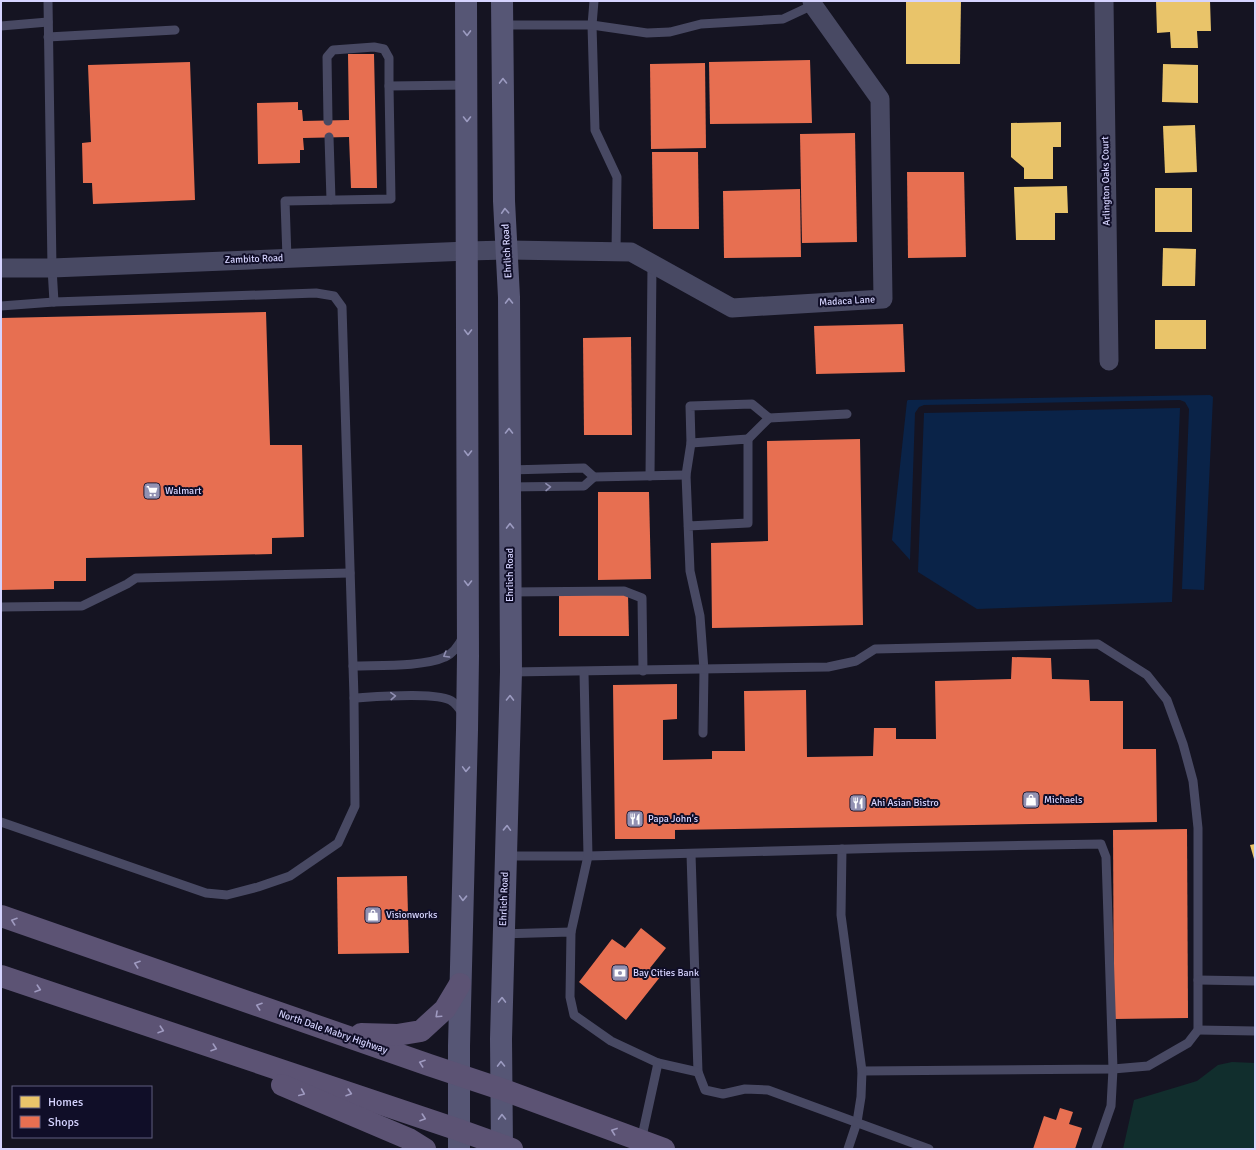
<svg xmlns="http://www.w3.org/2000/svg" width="1256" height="1150" viewBox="0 0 1256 1150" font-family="Signika,sans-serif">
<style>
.green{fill:#112e2d}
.water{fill:#0a2348}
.homes{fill:#e9c46a}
.shops{fill:#e76f51}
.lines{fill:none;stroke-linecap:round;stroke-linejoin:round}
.service{stroke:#484963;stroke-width:9}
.minor{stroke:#484963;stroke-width:19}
.secondary{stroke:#565675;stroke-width:22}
.primary{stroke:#5c5374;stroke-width:22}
.oneway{stroke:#9c9bc1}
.oneway2{stroke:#8f8eb1}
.oneway3{stroke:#9f9ac0}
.labels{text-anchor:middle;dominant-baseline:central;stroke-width:4;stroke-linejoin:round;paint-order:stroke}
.street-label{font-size:10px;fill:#d6d4ff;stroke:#100e28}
.poi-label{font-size:10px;fill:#d6d4ff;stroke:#100e28;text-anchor:start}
</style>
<rect width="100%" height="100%" fill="#151422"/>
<polygon class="green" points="1232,1062 1255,1063 1255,1149 1123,1149 1134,1100 1197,1081 1218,1065"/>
<g class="water">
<polygon points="1210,395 1213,397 1204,590 1182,589 1189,409 1185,402 1180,400 924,405 919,407 915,413 910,560 892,540 907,401 908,400"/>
<polygon points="1180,408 1172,602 977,609 918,572 924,413"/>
</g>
<g class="homes">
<polygon points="906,1 961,1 960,64 906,64"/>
<polygon points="1156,1 1210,1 1211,31 1197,31 1198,48 1171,48 1170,32 1157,33"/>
<polygon points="1163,64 1198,65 1198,103 1162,102"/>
<polygon points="1061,122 1061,147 1053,147 1053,179 1024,179 1024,168 1011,157 1011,123"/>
<polygon points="1195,125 1197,172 1165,173 1163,126"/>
<polygon points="1067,186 1068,213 1055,213 1055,240 1016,240 1014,187"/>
<rect x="1155" y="188" width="37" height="44"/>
<polygon points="1163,248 1196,249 1195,286 1162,286"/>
<rect x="1155" y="320" width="51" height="29"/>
<polygon points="1255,844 1255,858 1254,859 1250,845"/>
</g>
<g class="shops">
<polygon points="348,54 374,54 377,188 351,188 349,137 303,138 304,150 300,150 300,163 258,164 257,103 298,102 298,110 302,110 303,121 349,120"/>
<polygon points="810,60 812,123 710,124 709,62"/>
<polygon points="190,62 195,200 93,204 92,183 83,183 82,143 91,142 88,65"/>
<polygon points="705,63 706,148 651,149 650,64"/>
<polygon points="855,133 857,242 802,243 800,134"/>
<polygon points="652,152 698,152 699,229 653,229"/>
<polygon points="907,172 964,172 966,257 908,258"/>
<polygon points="800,189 801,257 724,258 723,191"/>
<polygon points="266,312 270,445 302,445 304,537 272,538 272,554 86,558 86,581 54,581 54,589 1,590 1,318"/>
<polygon points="903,324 905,372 816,374 814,326"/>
<polygon points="631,337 632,435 584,435 583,338"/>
<polygon points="860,439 863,625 712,628 711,543 768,541 767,441"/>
<polygon points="598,492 649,492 651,579 598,580"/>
<polygon points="559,595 628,595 629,636 559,636"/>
<polygon points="1012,657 1051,658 1052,679 1089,680 1090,701 1123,701 1123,749 1156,749 1157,822 675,830 675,839 615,839 613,685 677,684 677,719 663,720 663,760 712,759 712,751 745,751 744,691 806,690 807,757 873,756 874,728 896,728 896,739 936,739 935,681 1011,679"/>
<polygon points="1187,829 1188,1018 1114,1019 1113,830"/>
<polygon points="407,876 409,953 338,954 337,877"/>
<polygon points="641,928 666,948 650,968 660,977 626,1020 579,982 612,939 625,948"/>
<polygon points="1060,1108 1073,1112 1069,1124 1082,1128 1075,1149 1033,1149 1044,1116 1056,1120"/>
</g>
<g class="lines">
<g class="service">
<polyline points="594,1 592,25 595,130 617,177 616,252"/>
<polyline points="502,25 592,25 647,33 670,32 701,24 783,19 813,5"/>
<polyline points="1,26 48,22"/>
<polyline points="48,37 175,30"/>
<polyline points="328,121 327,57 333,50 374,47 384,49 389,58 389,86"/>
<polyline points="329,137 331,200"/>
<polyline points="287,258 285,201 391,199 389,86 467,85"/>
<polyline points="1,306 54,302"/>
<polyline points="769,418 847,414"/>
<polyline points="691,443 690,406 752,404 769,418 748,439"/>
<polyline points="650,476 652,264"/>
<polyline points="594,477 686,475"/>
<polyline points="509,487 584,486 594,477 584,468 509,470"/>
<polyline points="688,526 748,523 748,439 691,443 686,475 690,571 700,616 704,670 703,733"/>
<polyline points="510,592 624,591 642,598 643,671"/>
<polyline points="1,607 82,606 127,584 136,578 350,573"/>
<path d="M 353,666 C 377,665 424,667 445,657 C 452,654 459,645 463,637"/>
<polyline points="511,672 828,667 856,661 875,649 1098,644 1147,675 1167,700 1183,744 1193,781 1198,828 1198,1030 1188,1043 1148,1066 1113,1069 862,1071"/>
<path d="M 354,698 C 373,697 440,691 453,702 C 457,705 460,710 463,714"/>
<polyline points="1,822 206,893 227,895 258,887 290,876 338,843 355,806 354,698 342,307 334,296 316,293 54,302 52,268 48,1"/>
<polyline points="842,849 841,915 862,1071 861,1097 857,1122 848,1149"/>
<polyline points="691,854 698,1072 705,1090 723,1094 745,1089 768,1090 929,1149"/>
<polyline points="506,856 588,856 889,848 1101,844 1106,857 1113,1069 1111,1106 1096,1149"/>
<polyline points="571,932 588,856 584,672"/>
<polyline points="503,934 571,932 570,997 574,1015 611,1041 658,1063 698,1072"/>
<polyline points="1198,980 1255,981"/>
<polyline points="1198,1030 1255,1031"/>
<polyline points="641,1141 658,1063"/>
</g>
<g class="minor">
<polyline points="1104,1 1109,361"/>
<polyline points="1,268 52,268 468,251 506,250 631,252 732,308 883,299 880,99 813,5 812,1"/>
</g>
<g class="secondary">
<polyline points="502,1 504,201 509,297 511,672 501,1039 502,1149"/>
<polyline points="459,1149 459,1046 467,730 468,656 466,1"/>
</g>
<g class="primary">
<polyline points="1,916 429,1065 501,1089 664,1149"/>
<polyline points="1,976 459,1130 512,1149"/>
<polyline points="361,1034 397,1035 421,1031 445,1009 460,984"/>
<polyline points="282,1085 409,1139 425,1149"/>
</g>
</g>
<defs><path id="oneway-chevron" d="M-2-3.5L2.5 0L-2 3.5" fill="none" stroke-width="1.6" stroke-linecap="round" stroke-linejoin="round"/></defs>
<g class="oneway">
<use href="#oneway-chevron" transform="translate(467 33) rotate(89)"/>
<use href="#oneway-chevron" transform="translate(503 81) rotate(-91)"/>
<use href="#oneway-chevron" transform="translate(467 119) rotate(90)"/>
<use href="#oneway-chevron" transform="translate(505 211) rotate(-93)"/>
<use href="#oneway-chevron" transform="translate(509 301) rotate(-91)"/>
<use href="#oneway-chevron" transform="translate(468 332) rotate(90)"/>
<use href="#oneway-chevron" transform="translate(509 431) rotate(-90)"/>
<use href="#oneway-chevron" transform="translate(468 453) rotate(90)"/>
<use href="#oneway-chevron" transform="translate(510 526) rotate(-91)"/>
<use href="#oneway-chevron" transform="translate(468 583) rotate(90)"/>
<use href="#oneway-chevron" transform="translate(510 698) rotate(-89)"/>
<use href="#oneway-chevron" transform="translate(466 769) rotate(92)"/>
<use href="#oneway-chevron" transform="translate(507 828) rotate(-88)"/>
<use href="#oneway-chevron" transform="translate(463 898) rotate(92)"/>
<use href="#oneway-chevron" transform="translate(502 1000) rotate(-89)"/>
<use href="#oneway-chevron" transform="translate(501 1064) rotate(-91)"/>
<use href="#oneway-chevron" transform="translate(502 1117) rotate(-91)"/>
</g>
<g class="oneway2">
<use href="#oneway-chevron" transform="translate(548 487) rotate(-1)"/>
<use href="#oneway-chevron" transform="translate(446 655) rotate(150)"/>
<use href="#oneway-chevron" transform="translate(393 696) rotate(-3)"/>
</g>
<g class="oneway3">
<use href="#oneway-chevron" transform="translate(14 921) rotate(-161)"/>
<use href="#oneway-chevron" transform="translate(137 964) rotate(-161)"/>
<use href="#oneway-chevron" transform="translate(38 989) rotate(18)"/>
<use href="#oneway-chevron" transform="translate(259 1006) rotate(-161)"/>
<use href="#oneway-chevron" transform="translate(438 1015) rotate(137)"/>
<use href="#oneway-chevron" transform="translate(161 1030) rotate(18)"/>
<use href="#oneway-chevron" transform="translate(214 1048) rotate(19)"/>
<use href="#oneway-chevron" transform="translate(422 1063) rotate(-161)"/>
<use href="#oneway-chevron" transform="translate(302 1093) rotate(23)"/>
<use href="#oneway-chevron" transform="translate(349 1093) rotate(18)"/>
<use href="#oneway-chevron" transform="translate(423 1118) rotate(19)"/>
<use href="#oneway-chevron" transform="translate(614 1131) rotate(-160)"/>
</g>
<defs>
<g id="supermarket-square" transform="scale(0.9)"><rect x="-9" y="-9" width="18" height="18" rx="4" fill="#9291b2" stroke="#100e28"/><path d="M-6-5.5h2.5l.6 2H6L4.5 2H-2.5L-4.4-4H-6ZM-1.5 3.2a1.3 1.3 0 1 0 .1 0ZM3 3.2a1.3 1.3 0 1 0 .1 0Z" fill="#fff"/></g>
<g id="shop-square" transform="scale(0.9)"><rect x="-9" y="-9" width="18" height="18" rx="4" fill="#9291b2" stroke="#100e28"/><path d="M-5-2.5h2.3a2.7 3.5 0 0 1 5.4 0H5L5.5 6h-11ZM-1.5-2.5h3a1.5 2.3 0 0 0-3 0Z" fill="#fff"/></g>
<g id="restaurant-square" transform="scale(0.9)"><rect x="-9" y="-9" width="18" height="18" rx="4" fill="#9291b2" stroke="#100e28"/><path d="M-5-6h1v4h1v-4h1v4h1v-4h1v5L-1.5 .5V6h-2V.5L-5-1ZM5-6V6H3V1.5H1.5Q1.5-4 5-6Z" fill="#fff"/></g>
<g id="bank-square" transform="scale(0.9)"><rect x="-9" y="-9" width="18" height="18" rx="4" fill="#9291b2" stroke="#100e28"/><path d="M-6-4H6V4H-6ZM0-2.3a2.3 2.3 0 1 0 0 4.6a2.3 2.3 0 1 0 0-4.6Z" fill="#fff"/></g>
</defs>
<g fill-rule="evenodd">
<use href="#supermarket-square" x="152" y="491"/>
<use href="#shop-square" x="1031" y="800"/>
<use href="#restaurant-square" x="858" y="803"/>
<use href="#restaurant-square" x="635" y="819"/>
<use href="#shop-square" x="373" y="915"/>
<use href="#bank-square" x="620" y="973"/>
</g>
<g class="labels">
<g class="street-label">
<text transform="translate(1106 181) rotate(-91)">Arlington Oaks Court</text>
<text transform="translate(507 251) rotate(-93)">Ehrlich Road</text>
<text transform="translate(254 259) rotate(-2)">Zambito Road</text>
<text transform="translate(847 301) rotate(-3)">Madaca Lane</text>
<text transform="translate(510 575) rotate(-90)">Ehrlich Road</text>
<text transform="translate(504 899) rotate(-88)">Ehrlich Road</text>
<text transform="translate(333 1032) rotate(19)">North Dale Mabry Highway</text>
</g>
<g class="poi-label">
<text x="165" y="491">Walmart</text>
<text x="1044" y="800">Michaels</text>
<text x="871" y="803">Ahi Asian Bistro</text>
<text x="648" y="819">Papa John's</text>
<text x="386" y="915">Visionworks</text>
<text x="633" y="973">Bay Cities Bank</text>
</g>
</g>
<rect width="1256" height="1150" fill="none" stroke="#d6d4ff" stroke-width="4"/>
<rect x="12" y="1086" width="140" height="52" fill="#100e28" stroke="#5f5d7e"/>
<rect x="20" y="1096" width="20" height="12" fill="#e9c46a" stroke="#5f5d7e"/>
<text x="48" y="1106" font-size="12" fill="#d6d4ff">Homes</text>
<rect x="20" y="1116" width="20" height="12" fill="#e76f51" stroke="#5f5d7e"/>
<text x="48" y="1126" font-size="12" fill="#d6d4ff">Shops</text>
</svg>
